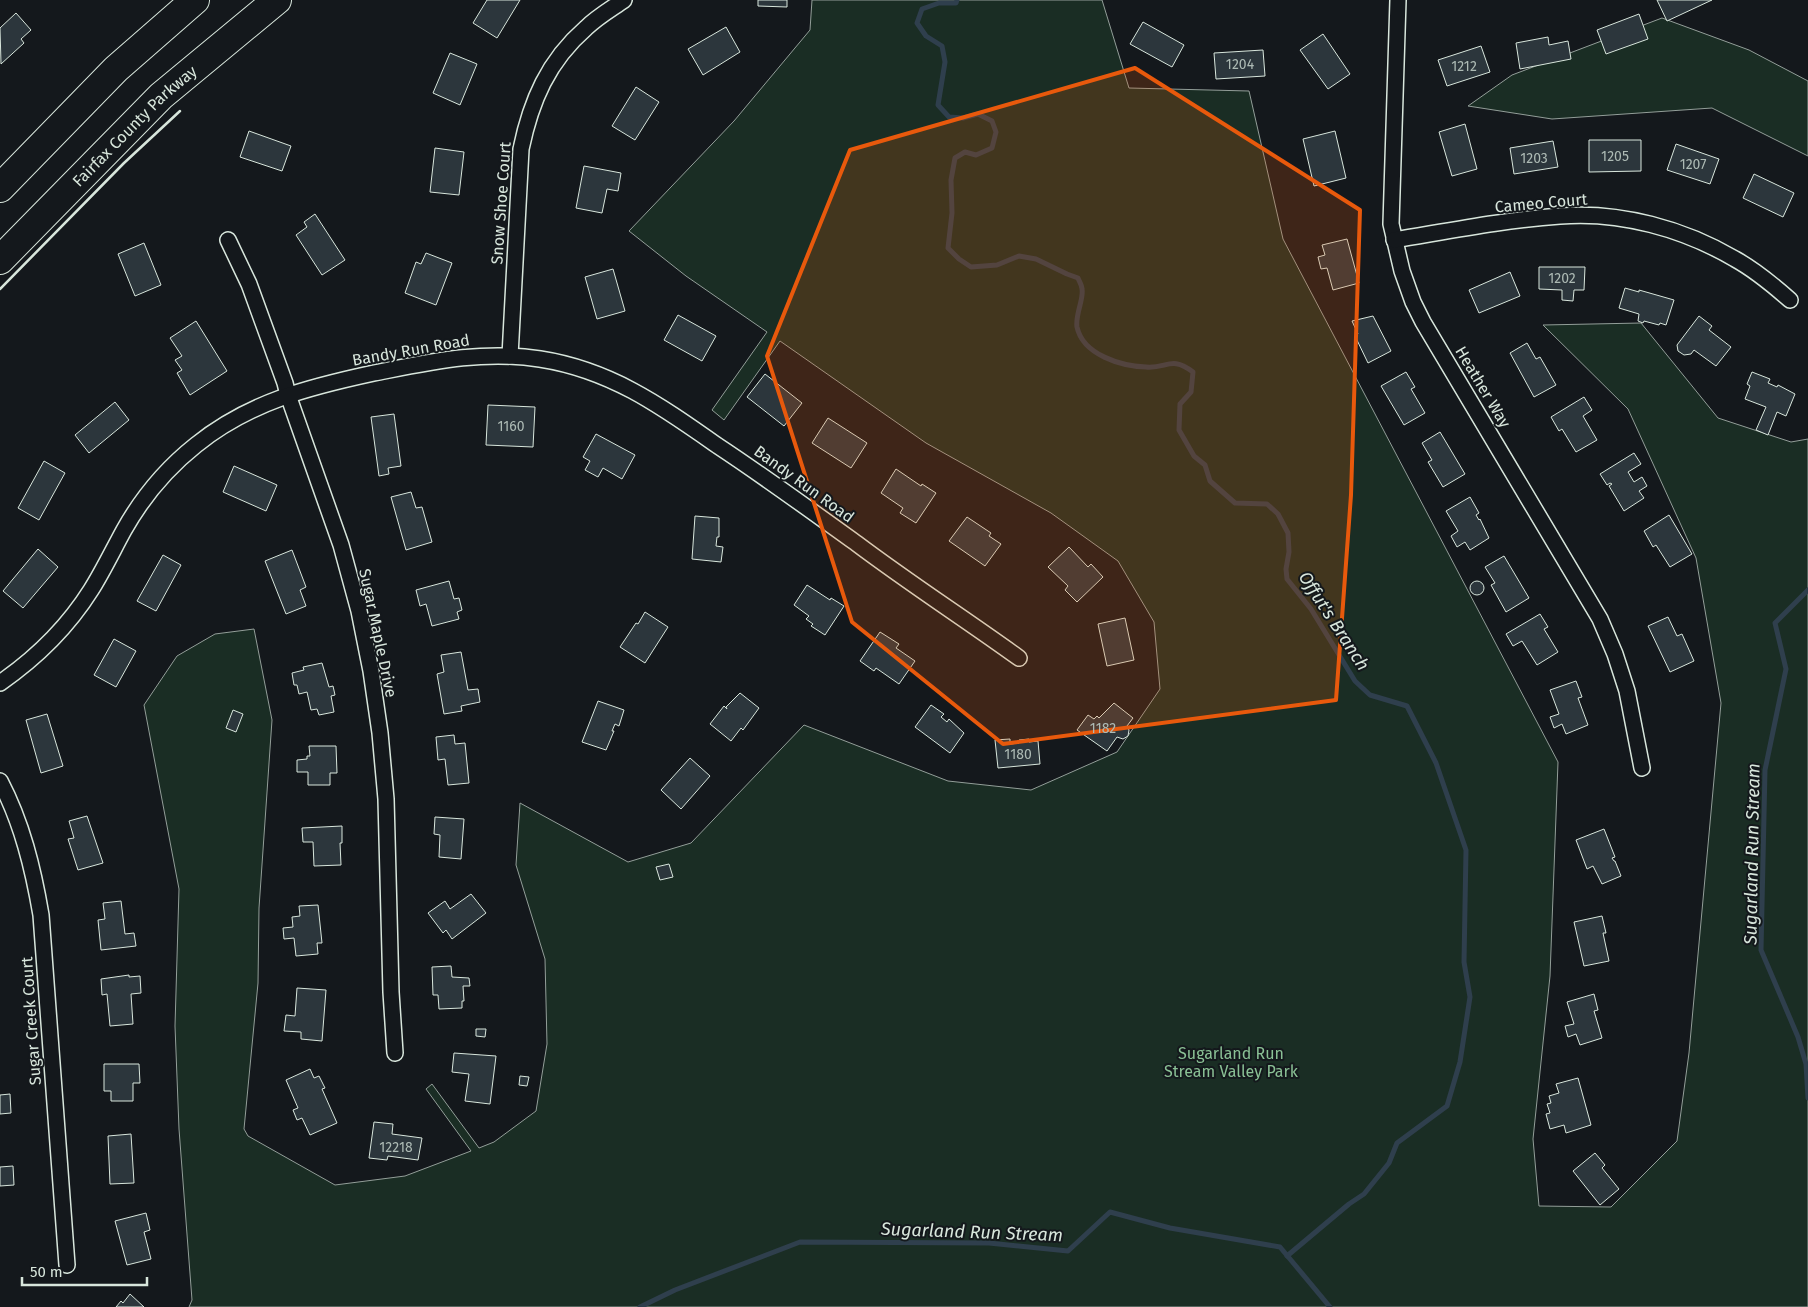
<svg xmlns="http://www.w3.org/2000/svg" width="1808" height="1307" viewBox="0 0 1808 1307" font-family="'Fira Sans',sans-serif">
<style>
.green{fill:#1a2d24;stroke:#939e99}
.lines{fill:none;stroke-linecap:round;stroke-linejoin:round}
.stream{stroke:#2f3f4d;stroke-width:5}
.building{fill:#2c363c;stroke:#d8e6dc}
.street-casing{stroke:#d8e6dc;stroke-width:18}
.highway-casing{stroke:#d8e6dc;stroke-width:30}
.street{stroke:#14181c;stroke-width:15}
.highway{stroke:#14181c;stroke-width:28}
.wall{stroke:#d8e6dc;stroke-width:2.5}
.marked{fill:#e8590c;fill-opacity:0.2;stroke:#e8590c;stroke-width:4;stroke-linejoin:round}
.labels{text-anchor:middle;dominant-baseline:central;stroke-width:4;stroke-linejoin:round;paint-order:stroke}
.number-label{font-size:14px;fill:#adbab4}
.street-label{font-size:16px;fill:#d8e6dc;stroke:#14181c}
.park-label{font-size:16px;fill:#8ac095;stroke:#14181c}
.water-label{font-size:18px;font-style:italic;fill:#d8e6dc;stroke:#14181c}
</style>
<rect width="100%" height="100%" fill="#14181c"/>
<g class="green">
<polygon points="812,0 1102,0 1129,88 1249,91 1283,239 1558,762 1550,976 1533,1139 1539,1206 1611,1207 1677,1141 1689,1053 1721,703 1696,558 1628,409 1543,325 1641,323 1718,418 1791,442 1808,439 1808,1307 189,1307 192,1300 179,1129 175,1026 179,889 144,705 177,656 215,634 254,629 272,720 259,908 258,983 244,1129 248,1136 335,1185 405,1176 471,1151 426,1089 432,1084 479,1148 494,1142 536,1111 547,1044 545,959 516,865 520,803 628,862 691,843 804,725 948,781 1031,790 1117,752 1160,689 1154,622 1118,561 1051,513 926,443 780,341 724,420 712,410 767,332 686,276 629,231 734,121 810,30"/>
<polygon points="1662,18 1749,50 1808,81 1808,156 1712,108 1552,119 1468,106 1512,75"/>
</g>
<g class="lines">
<g class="stream">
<path d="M 957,0 L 956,3 L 939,3 L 922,9 L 917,23 L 926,36 L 942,46 L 945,62 L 938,105 L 949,117 L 963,118 L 978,114 L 992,121 L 996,132 L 992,148 L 976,155 L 965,152 L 955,158 L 951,180 L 952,213 L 948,248 L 959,259 L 971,267 L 997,265 L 1019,256 L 1036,259 L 1067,274 L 1078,278 C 1079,281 1082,285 1082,289 C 1084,299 1075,315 1077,327 C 1083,355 1121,366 1146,367 C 1167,369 1171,355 1193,372 L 1191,392 L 1180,404 L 1179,430 L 1194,456 L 1205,465 L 1210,481 L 1235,503 L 1267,504 L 1278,514 L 1288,533 L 1289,552 L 1286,569 L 1287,579 L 1311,609 L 1355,681 L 1370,695 L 1407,706 L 1436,763 L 1466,850 L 1464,962 L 1470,997 L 1460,1062 L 1447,1106 L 1397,1143 L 1389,1163 L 1364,1194 L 1349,1204 L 1287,1256"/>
<polyline points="1808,590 1775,623 1786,669 1765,770 1761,950 1798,1037 1806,1064 1808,1098"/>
<polyline points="640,1307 675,1290 800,1242 989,1243 1068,1251 1110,1212 1170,1228 1280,1247 1330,1307"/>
</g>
</g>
<g class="building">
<polygon points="487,0 520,0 497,38 473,23"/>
<polygon points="758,0 787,0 787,7 758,6"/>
<polygon points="1657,0 1712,0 1667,21"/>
<polygon points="16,13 31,30 21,39 24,43 1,64 0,28"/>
<polygon points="1639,14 1648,39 1606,54 1597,30"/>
<polygon points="1143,22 1184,45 1172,67 1130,44"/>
<polygon points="726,27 740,52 703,75 688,49"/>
<polygon points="1323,34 1350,74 1328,89 1300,50"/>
<polygon points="1548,37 1549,45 1568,41 1571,59 1520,69 1516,43"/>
<polygon points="1481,46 1490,72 1447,86 1438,60"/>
<polygon points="1263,50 1265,76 1216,79 1214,53"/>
<polygon points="450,53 477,64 460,105 433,93"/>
<polygon points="636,87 659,102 635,140 612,126"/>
<polygon points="1465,124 1477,169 1452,176 1439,132"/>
<polygon points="249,131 291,146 282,171 240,157"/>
<polygon points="1335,131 1346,178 1314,186 1303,139"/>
<polygon points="1589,140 1641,140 1641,171 1589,172"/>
<polygon points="1553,141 1558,167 1514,174 1510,148"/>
<polygon points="1676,144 1719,159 1710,184 1667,170"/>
<polygon points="435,148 464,152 459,195 430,192"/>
<polygon points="584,166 621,173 618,191 607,189 602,213 576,208"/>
<polygon points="1754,174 1794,193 1783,217 1743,198"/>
<polygon points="315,214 345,260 322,275 296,235 307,227 304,222"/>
<polygon points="1347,239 1359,283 1333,290 1327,268 1321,269 1318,257 1325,255 1322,245"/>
<polygon points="144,243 161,285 135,296 118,254"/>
<polygon points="426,253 452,263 436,305 405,293 416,262 421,264"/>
<polygon points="1539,267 1585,267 1584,290 1574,290 1573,301 1562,300 1562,290 1539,289"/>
<polygon points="613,269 625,311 597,319 585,277"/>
<polygon points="1510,272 1520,296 1479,313 1469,290"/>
<polygon points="1625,288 1639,292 1639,290 1674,300 1666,325 1660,323 1659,325 1644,321 1643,323 1638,321 1639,314 1619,308"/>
<polygon points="678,315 716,336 702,361 664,340"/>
<polygon points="1373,316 1391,351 1368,363 1355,336 1358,334 1352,321"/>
<polygon points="1699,316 1712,326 1709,330 1731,347 1716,366 1694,350 1691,354 1684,355 1678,351 1677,345"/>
<polygon points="196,321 227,371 190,395 177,373 182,370 175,360 182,356 170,338"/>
<polygon points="1527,343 1536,359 1540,357 1556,385 1534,397 1510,353"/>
<polygon points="1406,372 1415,387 1411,389 1425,413 1404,425 1381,386"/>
<polygon points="1752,372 1770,379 1768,383 1777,387 1778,385 1795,394 1786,416 1777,412 1768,435 1756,430 1766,407 1745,399 1750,386 1747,384"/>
<polygon points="765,374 802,403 784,426 747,397"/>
<polygon points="1584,397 1592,410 1583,416 1597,440 1576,452 1562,429 1559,431 1551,417"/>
<polygon points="115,402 129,420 89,453 75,435"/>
<polygon points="488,405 535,407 533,447 486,445"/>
<polygon points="394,414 401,466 388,468 389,474 379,476 371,417"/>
<polygon points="828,418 867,443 851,468 812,443"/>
<polygon points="1440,432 1465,474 1443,487 1428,462 1432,460 1422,443"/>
<polygon points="596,434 635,455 622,479 603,468 598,477 585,470 590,461 583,457"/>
<polygon points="1634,453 1641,464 1628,472 1634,482 1642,477 1647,486 1639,491 1644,498 1624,511 1609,486 1612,484 1610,483 1607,485 1600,474"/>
<polygon points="44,461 65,473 39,520 18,508"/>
<polygon points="234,466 277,485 266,511 223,492"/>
<polygon points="896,469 921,486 922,484 936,493 916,523 900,513 903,508 881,493"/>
<polygon points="411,492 416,508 422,507 432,542 406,550 391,497"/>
<polygon points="1470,497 1479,513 1476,515 1479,520 1480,519 1489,538 1470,550 1465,542 1457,547 1451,536 1458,531 1446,511"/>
<polygon points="1669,515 1692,554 1670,567 1656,545 1653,547 1644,531"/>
<polygon points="695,516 719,518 719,537 717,537 716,546 723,547 721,562 692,559"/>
<polygon points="967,517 991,533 989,536 1001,544 985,566 949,541"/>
<polygon points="1069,547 1088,567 1091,564 1103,577 1077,602 1065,590 1068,586 1048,567"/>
<polygon points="38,549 58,567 23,608 3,591"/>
<polygon points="292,550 306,587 300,590 306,606 286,614 265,561"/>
<polygon points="163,555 181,565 156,611 137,601"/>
<polygon points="1504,556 1529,598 1506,612 1491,585 1495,583 1485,567"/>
<polygon points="449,581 454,599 459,598 462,610 457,612 459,619 432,626 426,604 420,606 416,590"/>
<circle cx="1477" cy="588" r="7"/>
<polygon points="807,585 830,600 831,598 844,606 825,635 811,626 813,624 806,619 809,616 794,605"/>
<polygon points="645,612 668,627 645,663 620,647 636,623 638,624"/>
<polygon points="1540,614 1548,627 1544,629 1558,652 1537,665 1522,641 1513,646 1506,634"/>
<polygon points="1668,617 1677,636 1682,634 1694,661 1670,672 1648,626"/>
<polygon points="1125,618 1134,660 1107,666 1098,624"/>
<polygon points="880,632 899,644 896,648 915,661 899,684 876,668 874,671 860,661"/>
<polygon points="114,639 136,651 116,687 94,675"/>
<polygon points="461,652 468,690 478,689 480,702 461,706 462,711 444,714 437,674 444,672 441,655"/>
<polygon points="322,663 329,687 333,686 335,695 331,696 334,712 319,715 317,709 311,710 307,692 299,694 297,685 294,685 292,673 304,670 303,667"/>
<polygon points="1576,681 1582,697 1578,698 1588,725 1566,734 1562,724 1554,728 1550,717 1559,714 1550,690"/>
<polygon points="740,693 759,708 743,730 741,728 731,741 710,724 724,706 727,709 726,707"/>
<polygon points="598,701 624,710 619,726 615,724 612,731 614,731 606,750 582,742"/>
<polygon points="1114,703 1133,718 1127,726 1129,730 1128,736 1123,739 1117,737 1107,751 1077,730 1088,715 1094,719 1097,716 1099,718"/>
<polygon points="931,705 944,714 941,717 947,722 949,719 964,733 950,753 915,727"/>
<polygon points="233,710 243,714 236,732 226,728"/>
<polygon points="47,714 63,766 41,773 26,720"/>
<polygon points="454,735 455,744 465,743 469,783 448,785 445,759 438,760 436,737"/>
<polygon points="1010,739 1010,744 1019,743 1019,740 1029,739 1029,742 1038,741 1040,764 998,768 995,740"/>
<polygon points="309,746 336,746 337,773 330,773 330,785 308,785 308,772 297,772 297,760 307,759 307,756 310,756"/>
<polygon points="690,758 710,776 681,809 661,790"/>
<polygon points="87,816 103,863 78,870 68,839 74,838 69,821"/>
<polygon points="435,817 464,819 461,859 439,857 440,835 434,834"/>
<polygon points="342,826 342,843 340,843 341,865 314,866 313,842 303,842 302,828"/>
<polygon points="1604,829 1615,857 1612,858 1614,861 1615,861 1621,876 1602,884 1593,866 1587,869 1576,840"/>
<polygon points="669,864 673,877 660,880 656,867"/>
<polygon points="471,894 486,913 452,939 446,930 443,933 428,913 445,901 450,909"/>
<polygon points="121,901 125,934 134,933 136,946 101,950 98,920 105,919 103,903"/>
<polygon points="318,905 322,943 317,943 318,954 296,956 294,938 284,939 283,928 293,927 292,917 300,916 299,906"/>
<polygon points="1602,916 1606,933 1603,933 1609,961 1584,966 1574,922"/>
<polygon points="451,966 452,977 469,978 470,986 463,986 464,1001 462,1001 462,1008 439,1009 438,995 433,995 432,967"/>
<polygon points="129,975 129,977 140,976 141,993 131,994 133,1024 110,1026 107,994 102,995 101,979"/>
<polygon points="297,988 326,990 322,1041 301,1039 301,1032 284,1031 286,1015 295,1016"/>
<polygon points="1594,994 1598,1010 1594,1011 1602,1038 1580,1045 1576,1034 1568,1037 1565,1026 1574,1024 1567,1002"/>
<polygon points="476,1029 486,1029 485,1037 476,1036"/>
<polygon points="454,1053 496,1056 490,1104 465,1101 469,1074 452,1072"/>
<polygon points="104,1064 139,1064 140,1083 133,1083 133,1101 111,1101 111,1091 104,1091"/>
<polygon points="310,1069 314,1078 319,1076 325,1088 322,1089 337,1123 310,1135 302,1118 297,1120 293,1110 298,1108 286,1080"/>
<polygon points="520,1076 529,1077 527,1086 519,1085"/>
<polygon points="1578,1078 1591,1125 1566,1133 1564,1125 1550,1129 1546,1114 1550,1113 1547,1104 1551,1103 1549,1096 1559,1093 1556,1084"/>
<polygon points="10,1094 11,1113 0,1114 0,1095"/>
<polygon points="374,1122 393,1124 392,1134 422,1138 418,1160 388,1156 387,1160 369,1158"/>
<polygon points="131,1134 134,1183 110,1184 108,1136"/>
<polygon points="1595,1153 1605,1165 1602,1168 1619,1189 1600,1205 1573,1171"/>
<polygon points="13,1166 14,1185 0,1186 0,1167"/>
<polygon points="146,1213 150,1230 144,1232 151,1259 127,1265 115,1221"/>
<polygon points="130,1294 144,1307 116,1307 121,1301 123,1303"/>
</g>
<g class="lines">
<g class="street-casing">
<g id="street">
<polyline points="1398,0 1391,224 1402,271 1413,302 1423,322 1600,619 1615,654 1627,691 1642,768"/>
<polyline points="228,240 249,284 285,383 288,395 341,545 359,611 371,671 380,733 386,799 391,992 395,1053"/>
<path d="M 1394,240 C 1449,231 1504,220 1560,216 C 1620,211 1684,229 1735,259 C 1755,270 1773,285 1790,300"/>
<path d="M 510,356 L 521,149 C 531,101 548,61 586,28 C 597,17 611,9 624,0"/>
<path d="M 0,683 C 36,658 67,628 91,590 C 103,571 113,550 124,530 C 142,498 167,468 196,445 C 249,402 309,387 374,373 C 430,362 482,350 540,359 C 611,370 661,406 718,446 C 765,477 810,510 856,543 C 909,583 965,619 1019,658"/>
<path d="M 0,781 C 22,823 33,868 41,915 L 67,1265"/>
</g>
</g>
<g class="highway-casing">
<g id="highway">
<polyline points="0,188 116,69 195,0"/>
<path id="s1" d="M 0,260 L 161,96 L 277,0"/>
</g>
</g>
<use href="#street" class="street"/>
<use href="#highway" class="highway"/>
<polyline class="wall" points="0,289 124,163 180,111"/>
</g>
<path class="marked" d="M 1135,68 L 1360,210 L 1351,495 L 1336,700 L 1003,744 L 852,622 L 767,356 L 850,150 Z"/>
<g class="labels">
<g class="number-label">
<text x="1240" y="64">1204</text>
<text x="1464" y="66">1212</text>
<text x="1615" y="156">1205</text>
<text x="1534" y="158">1203</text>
<text x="1693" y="164">1207</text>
<text x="1562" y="278">1202</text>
<text x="511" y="426">1160</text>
<text x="1103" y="728">1182</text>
<text x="1018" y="754">1180</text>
<text x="396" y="1147">12218</text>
</g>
<g class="street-label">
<text stroke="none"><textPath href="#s1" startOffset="190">Fairfax County Parkway</textPath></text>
<text transform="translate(501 203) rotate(-86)">Snow Shoe Court</text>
<text transform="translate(1541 203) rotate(-5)">Cameo Court</text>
<text transform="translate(411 350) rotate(-10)">Bandy Run Road</text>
<text transform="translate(1483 387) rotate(59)">Heather Way</text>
<text transform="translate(804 484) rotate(36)">Bandy Run Road</text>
<text transform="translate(378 633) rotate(78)">Sugar Maple Drive</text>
<text transform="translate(31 1021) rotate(-94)">Sugar Creek Court</text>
</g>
<g class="park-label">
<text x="1231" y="1053">Sugarland Run<tspan x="1231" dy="18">Stream Valley Park</tspan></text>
</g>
<g class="water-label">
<text transform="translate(1334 621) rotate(57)">Offut's Branch</text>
<text transform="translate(1752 854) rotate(-89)">Sugarland Run Stream</text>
<text transform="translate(972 1232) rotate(2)">Sugarland Run Stream</text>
</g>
</g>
<path d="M22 1277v8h125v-8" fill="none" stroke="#d8e6dc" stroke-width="2.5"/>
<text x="30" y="1277" font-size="15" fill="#d8e6dc" stroke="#14181c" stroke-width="4" paint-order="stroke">50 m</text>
</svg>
